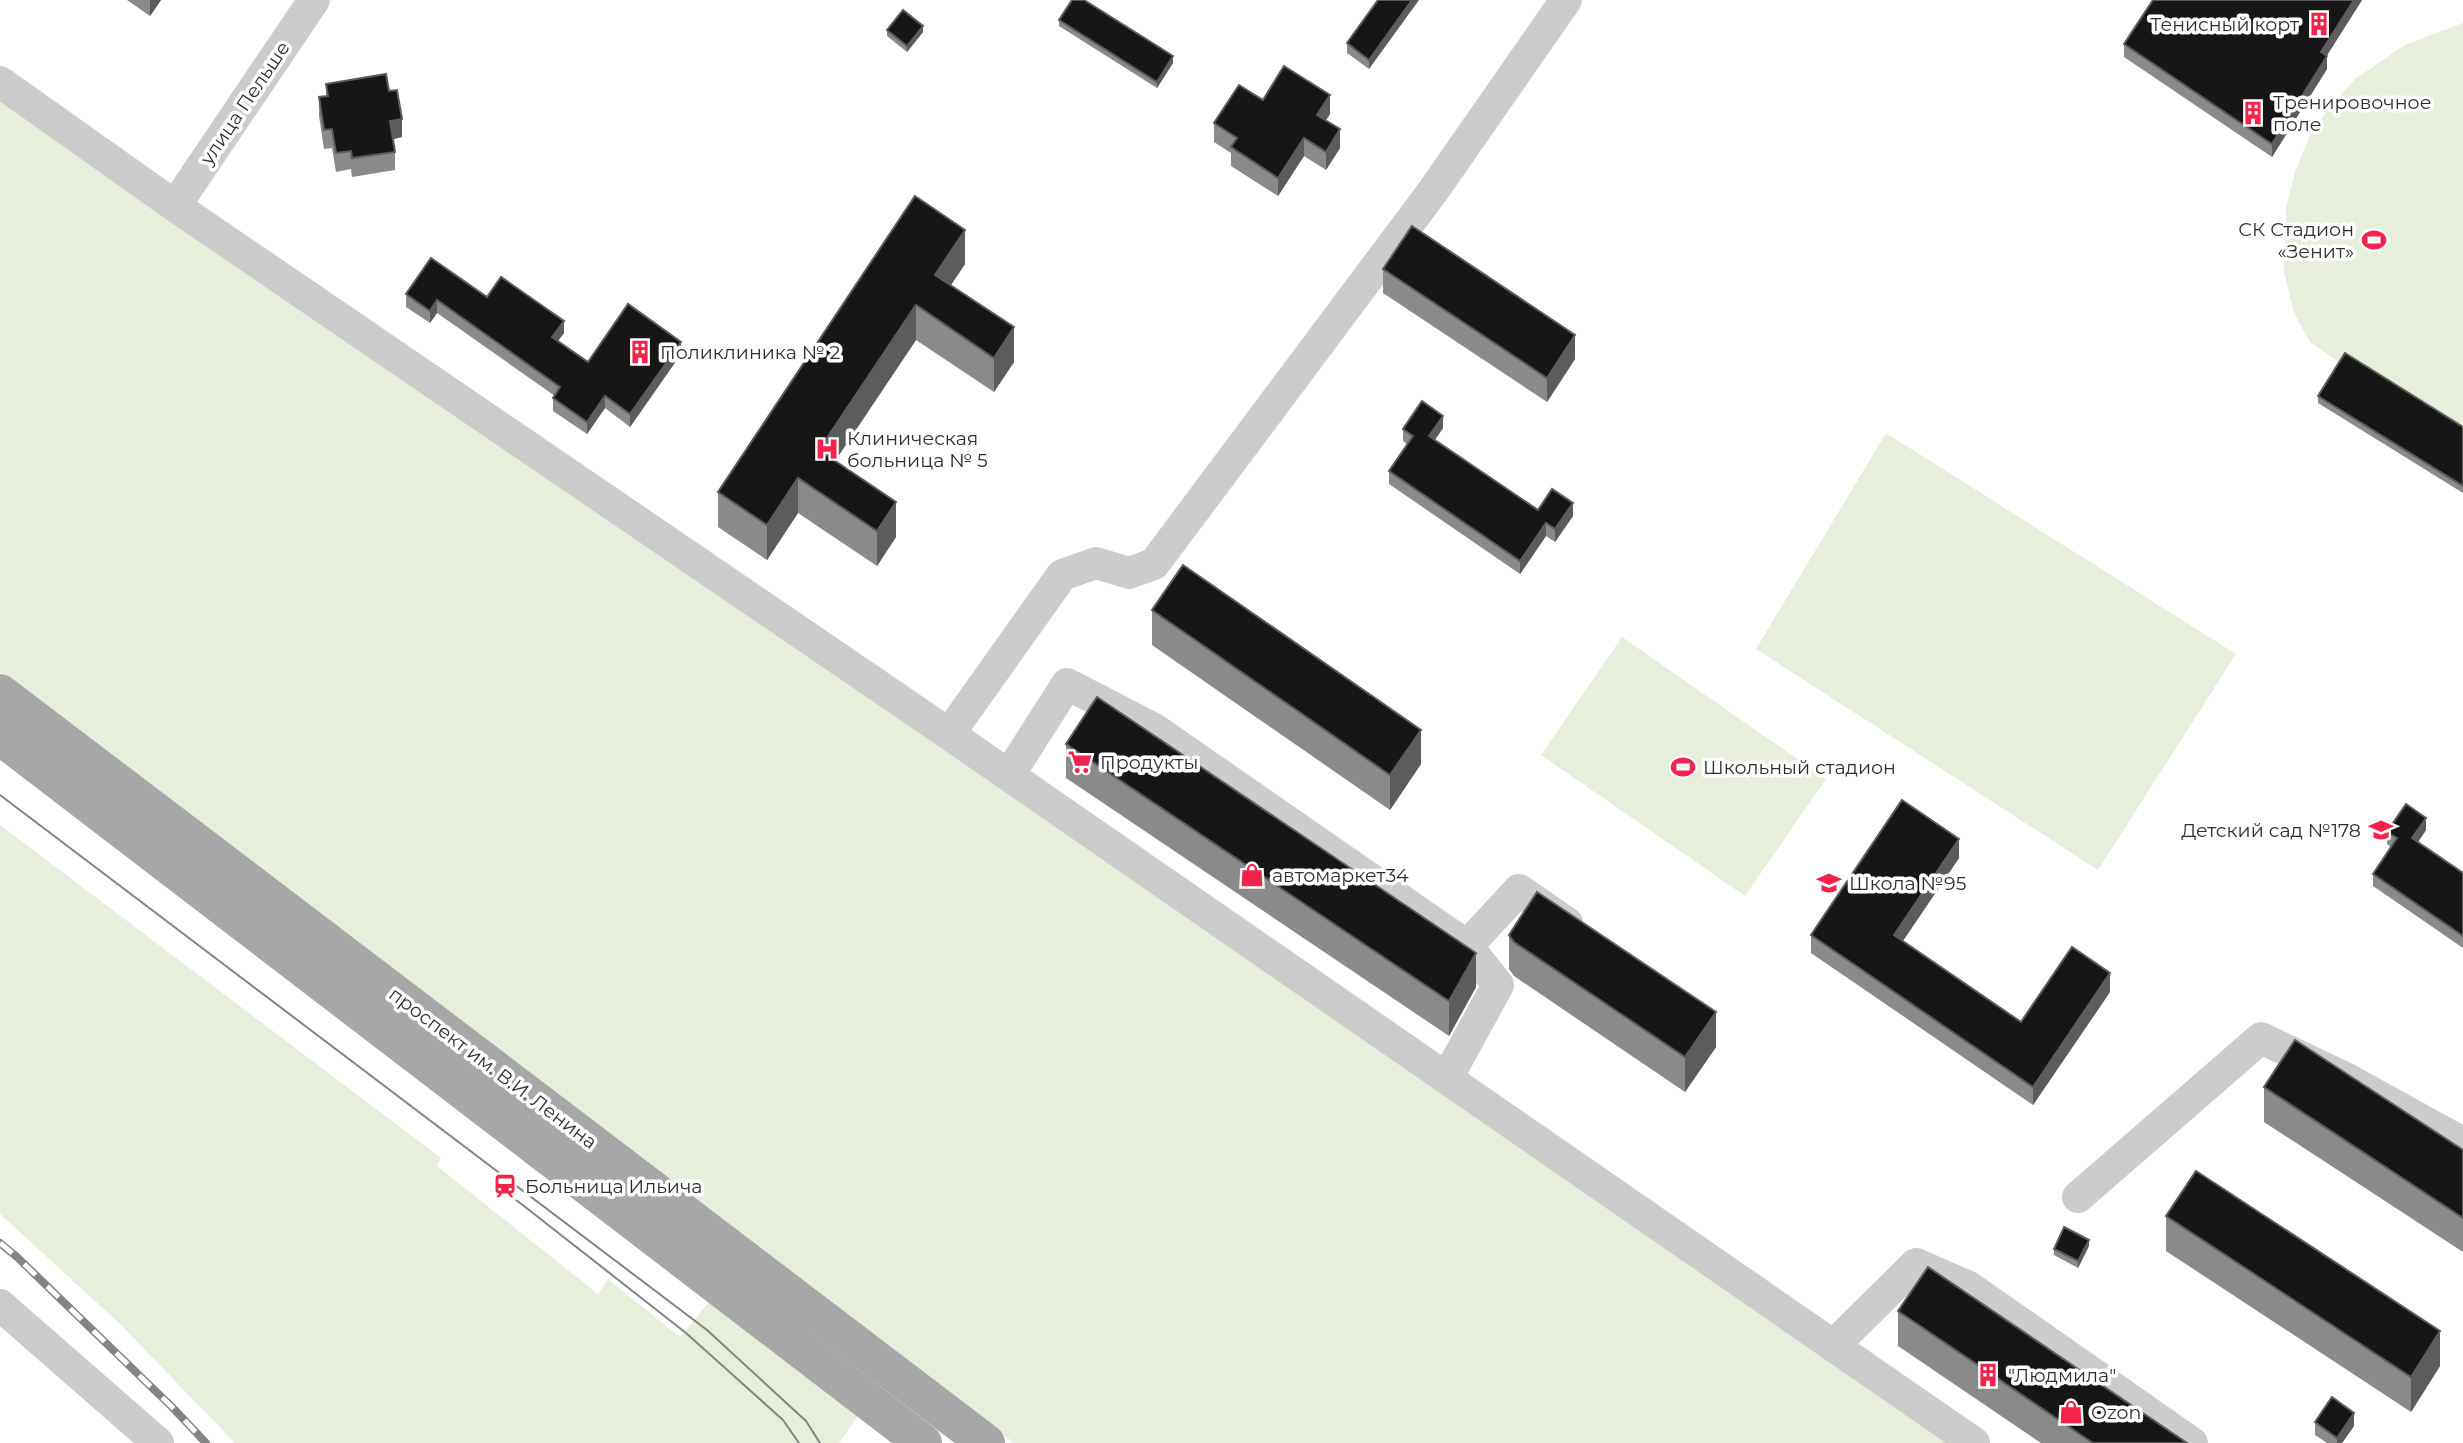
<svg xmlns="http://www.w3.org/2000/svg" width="2463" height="1443" viewBox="0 0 2463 1443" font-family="Montserrat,sans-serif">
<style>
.green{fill:#e8eedc}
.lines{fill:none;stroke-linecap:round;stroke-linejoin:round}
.street{stroke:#ccc;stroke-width:32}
.primary{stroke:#a7a7a7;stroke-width:38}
.tram{stroke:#848484;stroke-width:2}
.rail-casing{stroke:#848484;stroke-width:8}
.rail{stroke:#fff;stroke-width:5;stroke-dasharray:16;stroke-linecap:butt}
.wall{fill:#8a8a8a}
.shaded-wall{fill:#5c5c5c}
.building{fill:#161616;stroke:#5c5c5c;stroke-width:2}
.labels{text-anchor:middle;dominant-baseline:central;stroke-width:7;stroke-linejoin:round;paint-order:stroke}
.poi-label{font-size:19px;fill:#2f2f2f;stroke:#fff;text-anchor:start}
.street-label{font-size:19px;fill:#2f2f2f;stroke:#fff}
</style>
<rect width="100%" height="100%" fill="#fff"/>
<g class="green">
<polygon points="2463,23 2463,491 2340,363 2310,342 2294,313 2284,272 2286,208 2295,172 2310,135 2329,108 2355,79 2405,45"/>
<polygon points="0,92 1954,1443 1014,1443 0,672"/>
<polygon points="1886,433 2236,654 2098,870 1756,649"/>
<polygon points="1622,637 1826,779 1745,896 1541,755"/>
<polygon points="0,825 441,1158 437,1166 598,1294 608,1279 680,1337 712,1298 858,1416 839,1443 235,1443 120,1324 0,1214"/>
</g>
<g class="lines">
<g class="street">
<polyline points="0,82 175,206 949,734 1974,1443"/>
<polyline points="175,206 314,0"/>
<polyline points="949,734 1062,575 1096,563 1129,573 1154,564 1433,191 1566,0"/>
<polyline points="1009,775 1067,684 1154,729 1467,946 1498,985 1447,1078"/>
<polyline points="1467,946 1519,890 1567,923"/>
<polyline points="2078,1197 2261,1038 2347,1079 2463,1143"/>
<polyline points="0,1305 158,1443"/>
<polyline points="1833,1346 1916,1264 1969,1287 2192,1443"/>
</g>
<g class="primary">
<polyline points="0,693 986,1443"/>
<polyline points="0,736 923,1443"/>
</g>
<g class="tram">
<polyline points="0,795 707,1330 806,1421 820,1443"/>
<polyline points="496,1184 686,1333 783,1420 799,1443"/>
</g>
<g class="rail-casing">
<polyline id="rail" points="0,1243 17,1257 172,1407 206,1443"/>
</g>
<use href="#rail" class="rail"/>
</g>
<g class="wall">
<polygon points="127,0 161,0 150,16"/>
<polygon points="1378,0 1369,69 1347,53 1347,43"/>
<polygon points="2153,0 2362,0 2326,56 2327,69 2272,157 2124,57 2124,44"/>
<polygon points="1059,20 1173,63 1157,88 1059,26"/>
<polygon points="887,30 923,32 907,52 887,36"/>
<polygon points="326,84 389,91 402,137 393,139 395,152 395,170 352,177 351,169 336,172 332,148 324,149 319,116 319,97 326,96"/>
<polygon points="1263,100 1330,114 1326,120 1340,148 1326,170 1304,156 1278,196 1231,166 1231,153 1214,142 1214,123"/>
<polygon points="915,196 965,264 951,285 1014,362 994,392 916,340 835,461 896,537 877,566 798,513 767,560 718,527 718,492"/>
<polygon points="1383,269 1575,359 1547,402 1383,293"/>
<polygon points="406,294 487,297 564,333 558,341 588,362 681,354 630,427 605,408 587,434 553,411 553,398 555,396 437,313 430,323 406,307"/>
<polygon points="2318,396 2463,427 2463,493 2318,403"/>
<polygon points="1443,428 1435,440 1538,510 1573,516 1555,542 1546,536 1520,574 1389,484 1389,471 1407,444 1403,441 1403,429"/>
<polygon points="1152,610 1421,764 1390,810 1152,645"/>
<polygon points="1066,744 1476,987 1449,1036 1066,778"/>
<polygon points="2426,830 2418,842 2463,873 2463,948 2373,886 2373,874 2391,847 2387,844 2387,832"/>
<polygon points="1959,858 1903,941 2021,1022 2110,992 2033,1105 1811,953 1811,935"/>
<polygon points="1509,935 1716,1047 1685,1092 1514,976 1509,969"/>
<polygon points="2264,1087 2463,1150 2463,1252 2264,1122"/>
<polygon points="2166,1216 2440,1366 2411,1412 2166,1251"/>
<polygon points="2089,1246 2078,1268 2054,1255 2054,1249"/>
<polygon points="1898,1311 2187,1443 2041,1443 1898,1346"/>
<polygon points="2315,1422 2354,1426 2342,1443 2327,1443 2315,1435"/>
</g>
<g class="shaded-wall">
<polygon points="150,0 161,0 150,16"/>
<polygon points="1412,0 1419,0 1369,69 1369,60"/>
<polygon points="2354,0 2362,0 2321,65 2321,52"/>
<polygon points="923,26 923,32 907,52 907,46"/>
<polygon points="1173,56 1173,63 1157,88 1157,82"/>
<polygon points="2327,56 2327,69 2272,157 2272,144"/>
<polygon points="1330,95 1330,114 1317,134 1317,115"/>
<polygon points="402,119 402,137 390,140 390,121"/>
<polygon points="1340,129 1340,148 1326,170 1326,152"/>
<polygon points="1304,138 1304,156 1278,196 1278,178"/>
<polygon points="965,230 965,264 935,309 935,275"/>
<polygon points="437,300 437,313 430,323 430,311"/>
<polygon points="916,305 916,340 819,485 819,450"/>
<polygon points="564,321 564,333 552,349 552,337"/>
<polygon points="1014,327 1014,362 994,392 994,358"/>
<polygon points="1575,335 1575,359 1547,402 1547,378"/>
<polygon points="681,342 681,354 630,427 630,414"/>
<polygon points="605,396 605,408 587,434 587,422"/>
<polygon points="1443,416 1443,428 1429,448 1429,436"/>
<polygon points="798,478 798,513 767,560 767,525"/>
<polygon points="896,502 896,537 877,566 877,531"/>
<polygon points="1573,503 1573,516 1555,542 1555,529"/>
<polygon points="1546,523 1546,536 1520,574 1520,561"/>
<polygon points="1421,730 1421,764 1390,810 1390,775"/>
<polygon points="2426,818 2426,830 2412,851 2412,838"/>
<polygon points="1959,839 1959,858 1894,954 1894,935"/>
<polygon points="1476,953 1476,987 1449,1036 1449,1001"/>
<polygon points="2110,973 2110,992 2033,1105 2033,1087"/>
<polygon points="1716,1012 1716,1047 1685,1092 1685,1057"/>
<polygon points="2089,1240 2089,1246 2078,1268 2078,1261"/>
<polygon points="2440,1331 2440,1366 2411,1412 2411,1377"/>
<polygon points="2354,1413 2354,1426 2342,1443 2337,1443 2337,1438"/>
</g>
<g class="building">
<polygon points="1072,0 1084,0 1173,56 1157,82 1059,20"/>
<polygon points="1378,0 1412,0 1369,60 1347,43"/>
<polygon points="2153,0 2354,0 2321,52 2327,56 2272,144 2124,44"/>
<polygon points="903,10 923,26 907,46 887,30"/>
<polygon points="1284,66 1330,95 1317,115 1340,129 1326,152 1304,138 1278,178 1231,147 1237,138 1214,123 1239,85 1263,100"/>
<polygon points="386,74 389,91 397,90 402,119 390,121 395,152 352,158 351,151 336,153 332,129 324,130 319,97 328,96 326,84"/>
<polygon points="915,196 965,230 935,275 1014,327 994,358 916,305 819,450 896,502 877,531 798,478 767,525 718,492"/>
<polygon points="1412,226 1575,335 1547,378 1383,269"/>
<polygon points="431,258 487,297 501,277 564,321 552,337 588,362 628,304 681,342 630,414 605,396 587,422 553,398 560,387 437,300 430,311 406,294"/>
<polygon points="2345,353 2463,427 2463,486 2318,396"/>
<polygon points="1422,401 1443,416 1429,436 1538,510 1552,489 1573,503 1555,529 1546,523 1520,561 1389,471 1413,436 1403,429"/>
<polygon points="1183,565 1421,730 1390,775 1152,610"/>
<polygon points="1097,697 1476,953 1449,1001 1066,744"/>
<polygon points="1902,800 1959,839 1894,935 2021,1022 2072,947 2110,973 2033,1087 1811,935"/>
<polygon points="2406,804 2426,818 2412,838 2463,873 2463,936 2373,874 2397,838 2387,832"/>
<polygon points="1537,892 1716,1012 1685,1057 1514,942 1509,935"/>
<polygon points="2295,1040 2463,1150 2463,1218 2264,1087"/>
<polygon points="2196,1171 2440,1331 2411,1377 2166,1216"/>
<polygon points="2064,1227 2089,1240 2078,1261 2054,1249"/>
<polygon points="1928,1267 2187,1443 2093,1443 1898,1311"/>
<polygon points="2332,1397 2354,1413 2337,1438 2315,1422"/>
</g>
<defs>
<g id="building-bare" transform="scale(1.89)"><path d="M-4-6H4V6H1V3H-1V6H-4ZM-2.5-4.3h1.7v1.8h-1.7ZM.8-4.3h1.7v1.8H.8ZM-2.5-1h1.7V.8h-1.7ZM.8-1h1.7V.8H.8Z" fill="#f5224c" stroke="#fff" stroke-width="2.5" paint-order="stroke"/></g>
<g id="stadium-bare" transform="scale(1.89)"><path d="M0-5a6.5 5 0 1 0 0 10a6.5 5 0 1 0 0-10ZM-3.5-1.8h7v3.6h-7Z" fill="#f5224c" stroke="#fff" stroke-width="2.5" paint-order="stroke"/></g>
<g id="hospital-bare" transform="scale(1.89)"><path d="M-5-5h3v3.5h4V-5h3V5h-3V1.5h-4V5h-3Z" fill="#f5224c" stroke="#fff" stroke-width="2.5" paint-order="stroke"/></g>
<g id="supermarket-bare" transform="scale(1.89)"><path d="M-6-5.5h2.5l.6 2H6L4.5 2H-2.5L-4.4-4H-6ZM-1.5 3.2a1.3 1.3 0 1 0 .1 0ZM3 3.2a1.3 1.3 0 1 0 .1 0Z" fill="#f5224c" stroke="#fff" stroke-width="2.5" paint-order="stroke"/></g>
<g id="school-bare" transform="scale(1.89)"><path d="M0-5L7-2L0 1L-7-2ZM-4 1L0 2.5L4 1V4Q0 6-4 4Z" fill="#f5224c" stroke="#fff" stroke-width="2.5" paint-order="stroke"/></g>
<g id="shop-bare" transform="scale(1.89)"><path d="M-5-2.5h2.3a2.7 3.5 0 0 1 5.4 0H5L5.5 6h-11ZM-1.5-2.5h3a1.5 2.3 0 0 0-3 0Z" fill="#f5224c" stroke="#fff" stroke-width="2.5" paint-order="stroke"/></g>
<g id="station-bare" transform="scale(1.89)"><path d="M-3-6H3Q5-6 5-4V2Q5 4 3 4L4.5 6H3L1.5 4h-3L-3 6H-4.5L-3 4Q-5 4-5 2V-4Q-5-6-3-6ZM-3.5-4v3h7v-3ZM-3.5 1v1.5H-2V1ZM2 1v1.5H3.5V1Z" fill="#f5224c" stroke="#fff" stroke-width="2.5" paint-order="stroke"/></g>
</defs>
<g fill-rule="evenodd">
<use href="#building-bare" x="2319" y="24"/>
<use href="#building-bare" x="2253" y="113"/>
<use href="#stadium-bare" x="2374" y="240"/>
<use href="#building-bare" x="640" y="352"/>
<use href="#hospital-bare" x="827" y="449"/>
<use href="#supermarket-bare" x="1080" y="762"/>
<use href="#stadium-bare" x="1683" y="767"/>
<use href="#school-bare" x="2381" y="830"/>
<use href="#shop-bare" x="1252" y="875"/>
<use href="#school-bare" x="1829" y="883"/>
<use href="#station-bare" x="505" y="1186"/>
<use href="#building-bare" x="1988" y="1375"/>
<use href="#shop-bare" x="2071" y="1412"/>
</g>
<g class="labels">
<g class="poi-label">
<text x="2299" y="24" text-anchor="end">Тенисный корт</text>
<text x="2273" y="102">Тренировочное<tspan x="2273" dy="22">поле</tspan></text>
<text x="2354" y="229" text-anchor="end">СК Стадион<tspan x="2354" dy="22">«Зенит»</tspan></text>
<text x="660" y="352">Поликлиника № 2</text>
<text x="847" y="438">Клиническая<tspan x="847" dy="22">больница № 5</tspan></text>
<text x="1100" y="762">Продукты</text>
<text x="1703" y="767">Школьный стадион</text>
<text x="2361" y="830" text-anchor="end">Детский сад №178</text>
<text x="1272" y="875">автомаркет34</text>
<text x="1849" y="883">Школа №95</text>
<text x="525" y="1186">Больница Ильича</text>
<text x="2008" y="1375">"Людмила"</text>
<text x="2091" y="1412">Ozon</text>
</g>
<g class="street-label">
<text transform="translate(245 103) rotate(-56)">улица Пельше</text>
<text transform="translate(493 1068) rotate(37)">проспект им. В.И. Ленина</text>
</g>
</g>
</svg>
